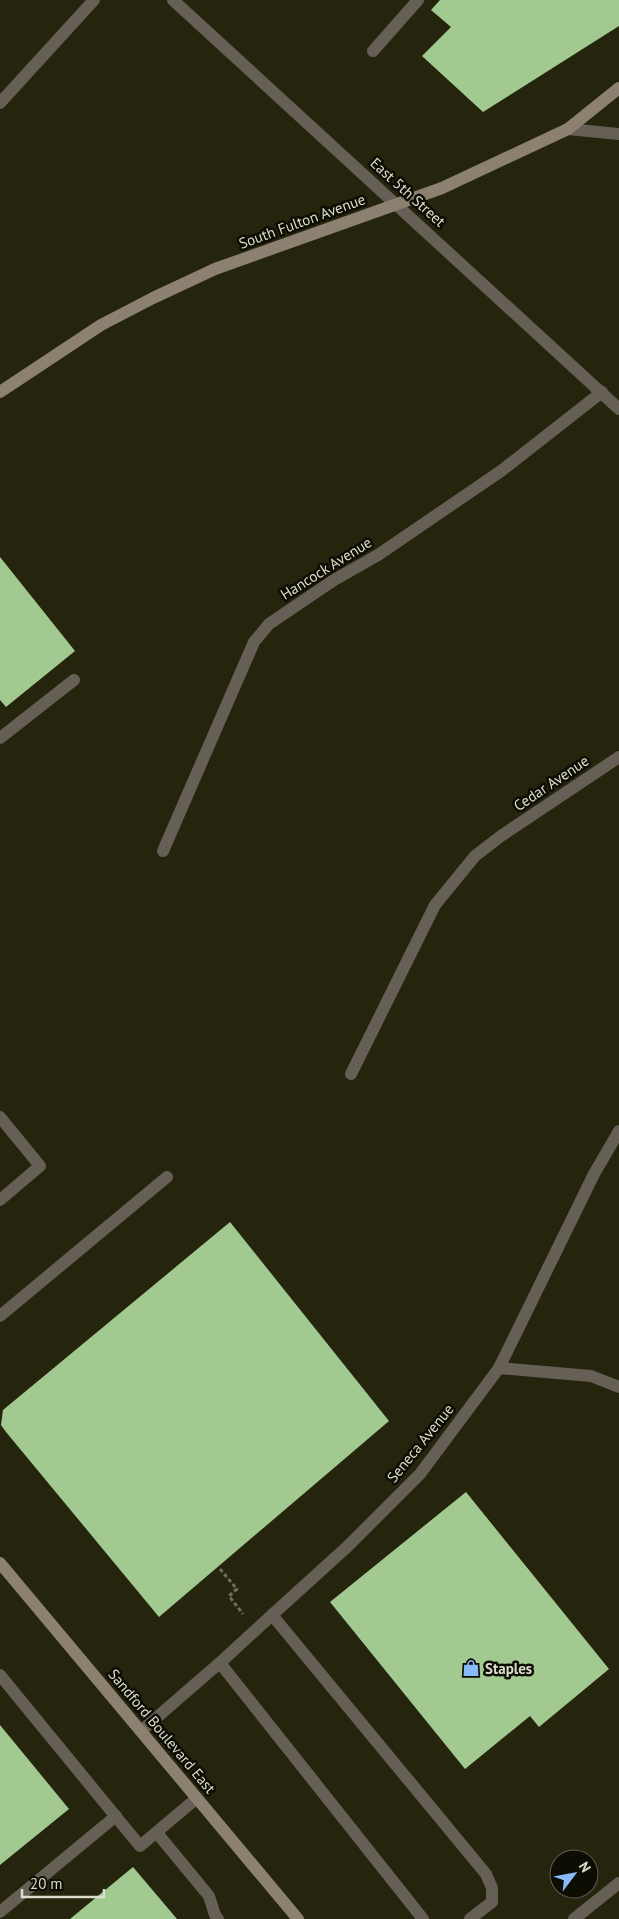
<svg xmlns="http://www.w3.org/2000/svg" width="619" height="1919" viewBox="0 0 619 1919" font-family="'PT Sans',sans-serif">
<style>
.building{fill:#a2ca90}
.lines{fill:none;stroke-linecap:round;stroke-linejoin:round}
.path{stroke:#6e6e5a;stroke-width:3;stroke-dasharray:4 2.5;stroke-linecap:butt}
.lane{stroke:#665f55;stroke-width:12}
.street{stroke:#665f55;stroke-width:12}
.secondary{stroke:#8c8171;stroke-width:12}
.labels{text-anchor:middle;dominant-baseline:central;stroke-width:5;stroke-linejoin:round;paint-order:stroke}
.street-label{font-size:15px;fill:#ddddcf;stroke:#0d0d04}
.poi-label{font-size:15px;font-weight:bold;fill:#ddddcf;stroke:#0d0d04;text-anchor:start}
</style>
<rect width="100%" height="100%" fill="#25240d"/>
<g class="building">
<polygon points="440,0 619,0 619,26 483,112 422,56 451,27 431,10"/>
<polygon points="0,557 75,651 6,707 0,700"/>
<polygon points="230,1222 389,1421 159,1617 6,1432 1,1425 3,1410"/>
<polygon points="466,1492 609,1669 539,1727 530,1716 465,1769 330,1602"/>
<polygon points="0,1725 69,1809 0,1865"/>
<polygon points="133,1867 177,1919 70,1919"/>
</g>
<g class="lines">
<polyline class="path" points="220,1569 237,1589 229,1596 243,1614"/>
<g class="lane">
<polyline points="373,51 418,0"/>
<polyline points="0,738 74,680"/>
<polyline points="0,1117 40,1166 0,1200"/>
<polyline points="0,1316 167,1177"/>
<polyline points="272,1615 486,1874 492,1888 492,1902 470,1919"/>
<polyline points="220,1663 423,1919"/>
<polyline points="0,1675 140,1846 197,1798"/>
<polyline points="157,1833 209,1896 215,1915 218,1919"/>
<polyline points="0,1912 116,1816"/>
</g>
<g class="street">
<polyline points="173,0 619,409"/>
<polyline points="0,103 94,0"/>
<polyline points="568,129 619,134"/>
<polyline points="163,851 254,642 269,624 334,580 378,555 501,471 602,392"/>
<polyline points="351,1074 435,905 475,856 501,836 619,757"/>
<polyline points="499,1368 591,1376 619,1387"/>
<polyline points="141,1731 223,1660 272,1615 348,1546 420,1474 499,1368 594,1174 619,1131"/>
<polyline points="574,1919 619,1883"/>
</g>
<g class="secondary">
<polyline points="0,392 101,325 153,298 215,269 442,188 568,129 619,88"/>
<polyline points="0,1563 298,1919"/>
</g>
</g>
<defs>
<g id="shop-bare" transform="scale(1.35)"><path d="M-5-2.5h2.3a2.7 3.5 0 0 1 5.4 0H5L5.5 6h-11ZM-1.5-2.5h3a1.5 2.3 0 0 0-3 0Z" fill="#89bafc" stroke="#0d0d04" stroke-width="2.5" paint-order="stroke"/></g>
</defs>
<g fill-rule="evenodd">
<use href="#shop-bare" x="471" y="1668"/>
</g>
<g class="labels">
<g class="street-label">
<text transform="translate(408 192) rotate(42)">East 5th Street</text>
<text transform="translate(302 221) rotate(-20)">South Fulton Avenue</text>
<text transform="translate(326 568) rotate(-32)">Hancock Avenue</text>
<text transform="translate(551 783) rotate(-34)">Cedar Avenue</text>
<text transform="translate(420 1443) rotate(-51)">Seneca Avenue</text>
<text transform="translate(162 1731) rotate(50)">Sandford Boulevard East</text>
</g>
<g class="poi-label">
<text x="485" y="1668">Staples</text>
</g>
</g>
<g transform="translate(574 1874) rotate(58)"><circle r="24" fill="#0d0d04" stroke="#606055"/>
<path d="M0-4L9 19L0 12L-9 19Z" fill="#89bafc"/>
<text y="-8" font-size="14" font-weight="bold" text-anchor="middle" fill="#ddddcf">N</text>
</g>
<path d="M22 1889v8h82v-8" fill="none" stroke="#ddddcf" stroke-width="2.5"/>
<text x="30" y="1889" font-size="15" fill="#ddddcf" stroke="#0d0d04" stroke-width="4" paint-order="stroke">20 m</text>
</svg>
